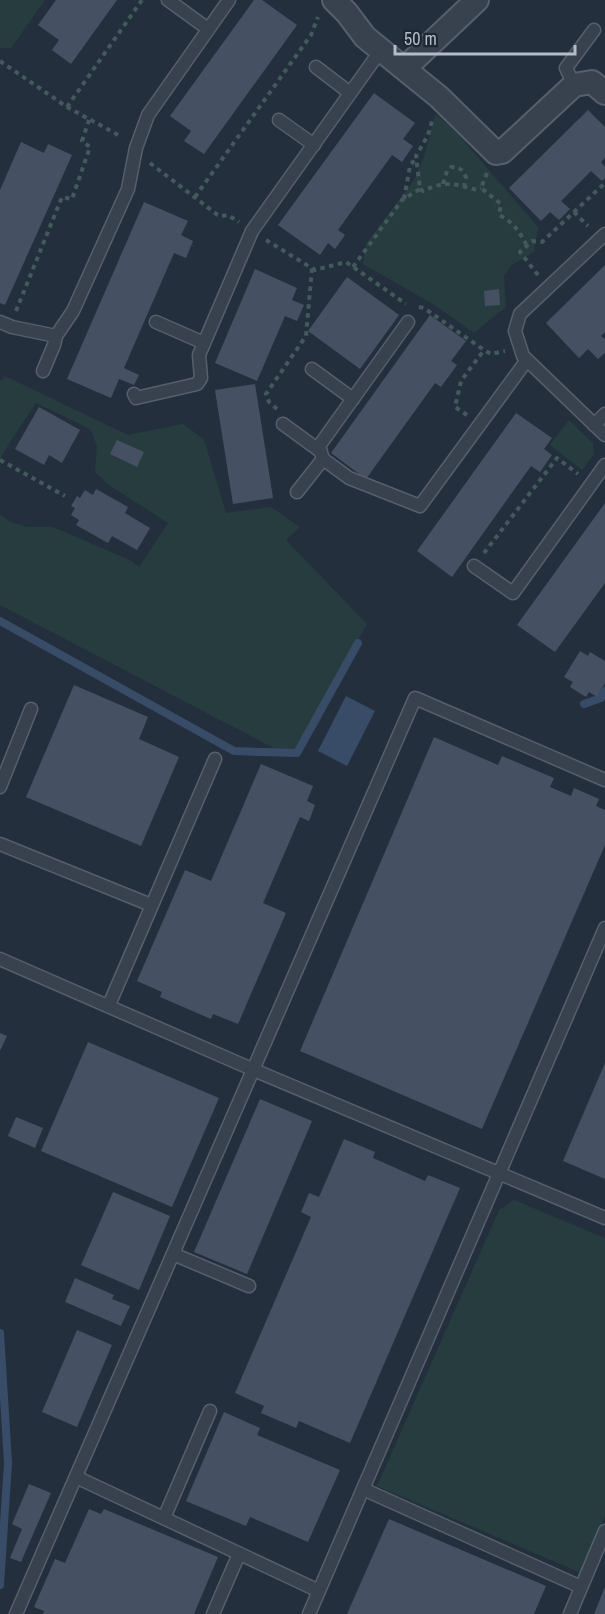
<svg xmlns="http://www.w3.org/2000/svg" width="605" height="1614" viewBox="0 0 605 1614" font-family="'Archivo Narrow',sans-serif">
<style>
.green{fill:#263c3f}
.water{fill:#394c67}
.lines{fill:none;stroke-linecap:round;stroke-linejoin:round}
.stream{stroke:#394c67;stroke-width:8}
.building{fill:#455162}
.service-casing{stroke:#565f6c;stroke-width:15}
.minor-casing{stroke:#565f6c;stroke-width:26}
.path{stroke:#44595c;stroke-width:4;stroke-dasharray:4.5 4.5;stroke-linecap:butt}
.service{stroke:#38414e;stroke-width:12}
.minor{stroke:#38414e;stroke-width:22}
</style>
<rect width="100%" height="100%" fill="#242f3e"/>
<g class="green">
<polygon points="0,0 45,0 11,48 0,48"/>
<polygon points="436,114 459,135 538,227 534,252 512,265 504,276 506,307 474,333 436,306 363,264 366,244 414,180 424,157 434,118"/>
<polygon points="5,376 128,435 183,424 204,439 226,513 271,507 300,527 286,540 367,624 293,758 0,605 0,515 11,522 27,527 53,527 132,561 139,567 168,523 109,485 95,472 97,446 90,429 36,403 10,442 0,460 0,381"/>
<polygon points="569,420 593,443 594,454 582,470 550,445"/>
<polygon points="514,1200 605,1238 605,1516 581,1573 377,1486 499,1210"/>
</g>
<polygon class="water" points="346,696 375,711 347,766 318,751"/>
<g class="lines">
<g class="stream">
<polyline points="0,621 234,751 297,753 358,643"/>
<polyline points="584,704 601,698 605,691"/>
<polyline points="0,1333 8,1463 0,1585"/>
</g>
</g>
<g class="building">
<polygon points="56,0 117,0 71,64 52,50 59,40 38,25"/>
<polygon points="254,0 262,0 297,25 204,154 184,141 191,131 170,116"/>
<polygon points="374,93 415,123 403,139 413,146 402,162 392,155 338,230 345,235 335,249 328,243 320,255 278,225"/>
<polygon points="588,110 605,127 605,158 601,162 605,167 605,178 602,181 591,171 561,201 570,209 559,220 550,212 541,221 509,188"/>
<polygon points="21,142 44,153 48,144 72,155 5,305 0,303 0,190"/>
<polygon points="144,202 188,221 181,235 193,241 186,258 174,253 124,368 139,375 134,385 119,379 111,398 67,379"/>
<polygon points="605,265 605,332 601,336 605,339 605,353 598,359 588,349 579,358 546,323"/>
<polygon points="255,269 297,288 292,300 304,305 297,321 285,316 257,381 215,363"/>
<polygon points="347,277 399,315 360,369 308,331"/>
<polygon points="499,289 500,305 485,306 484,291"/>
<polygon points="430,315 466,341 451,361 457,365 441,387 435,383 366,479 331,453"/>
<polygon points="255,384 273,498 233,504 215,390"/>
<polygon points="39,407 80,430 62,463 49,455 44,465 15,449"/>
<polygon points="516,413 552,438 544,449 552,455 540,472 531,466 452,577 417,551"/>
<polygon points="117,440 144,452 137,467 110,454"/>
<polygon points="96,489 128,507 125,513 150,528 137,550 112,536 108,543 76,525 79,520 71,515 75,508 71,506 77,496 80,498 85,490 93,495"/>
<polygon points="605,503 605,583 555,652 517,625"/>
<polygon points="580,651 588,656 590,652 605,661 605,683 597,697 589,692 586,697 570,687 573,682 564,677"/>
<polygon points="74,685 148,717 139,739 179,757 141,846 26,797"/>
<polygon points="434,737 498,765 502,756 554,778 550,787 571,796 574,788 599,799 596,806 605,810 605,845 482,1129 300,1051"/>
<polygon points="261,764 313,786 307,801 315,805 309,821 300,817 263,903 286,913 238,1024 213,1014 211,1019 160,997 162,992 137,981 185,870 211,881"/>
<polygon points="0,1033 7,1036 0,1051"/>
<polygon points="88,1042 219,1098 172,1207 41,1151"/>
<polygon points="605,1063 605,1179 563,1161"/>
<polygon points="260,1099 312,1121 247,1274 194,1252"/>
<polygon points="16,1117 43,1128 35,1148 8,1136"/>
<polygon points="344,1139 375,1152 373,1158 425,1181 428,1175 460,1188 350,1443 299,1421 296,1428 261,1413 264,1406 235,1393 311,1217 301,1212 309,1193 319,1197"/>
<polygon points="113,1192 170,1216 139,1290 81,1265"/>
<polygon points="75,1278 114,1295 112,1299 130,1306 121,1326 65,1302"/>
<polygon points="77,1330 112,1345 77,1427 42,1412"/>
<polygon points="224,1412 260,1428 257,1435 340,1470 308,1542 250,1517 246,1526 186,1501"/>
<polygon points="29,1484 51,1493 21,1562 10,1558 22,1529 12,1524"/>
<polygon points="89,1509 101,1514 104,1509 218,1557 194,1614 43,1614 44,1611 34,1607 55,1559 65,1563"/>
<polygon points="389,1519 546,1586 534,1614 347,1614"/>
<polygon points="605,1587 605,1614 594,1614"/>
</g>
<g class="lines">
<g class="service-casing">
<g id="service">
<polyline points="168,0 208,29"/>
<polyline points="316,67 350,93"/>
<polyline points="574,85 566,68 594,30"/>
<polyline points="279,120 314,145"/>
<polyline points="605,234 520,314 515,331 523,356 605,435"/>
<polyline points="0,322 12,327 56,336 73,311 128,189 136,148 148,115 229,0"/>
<polyline points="156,322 204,343"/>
<polyline points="408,322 319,446 323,459 349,478 420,506 527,360"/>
<polyline points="312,369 353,399"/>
<polyline points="43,371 54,345 56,336"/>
<polyline points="134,394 136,398 197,384 201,378 199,355 252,231 381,50"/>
<polyline points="283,424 320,451"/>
<polyline points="594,425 605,414"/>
<polyline points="297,492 323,459"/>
<polyline points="474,566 513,593 605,465"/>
<polyline points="0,787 31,709"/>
<polyline points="0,844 151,905"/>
<polyline points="0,959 254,1070 605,1218"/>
<polyline points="109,1005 215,759"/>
<polyline points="173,1254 249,1286"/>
<polyline points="76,1477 319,1591"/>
<polyline points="363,1489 581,1587"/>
<polyline points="164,1518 210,1411"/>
<polyline points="16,1614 415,698 605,780"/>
<polyline points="213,1614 239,1554"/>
<polyline points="309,1614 605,928"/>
<polyline points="570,1614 605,1531"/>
</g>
</g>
<g class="minor-casing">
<g id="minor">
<polyline points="334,0 347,13 365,37 439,97 496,153 502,152 574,85 592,82 605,93"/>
<polyline points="405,68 477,0"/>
</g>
</g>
<g class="path">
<polyline points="0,61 67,107 122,137"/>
<polyline points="67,107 142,0"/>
<polyline points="150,163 219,216 228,215 239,222"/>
<path d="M 487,173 L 481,188 L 501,204 L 499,215 C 513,222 519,231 526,244"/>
<path d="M 443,184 L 447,171 L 451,167 C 460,167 463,170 466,177 L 464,186"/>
<path d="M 420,189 L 423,191 C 445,180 454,184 477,190 L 481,188"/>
<polyline points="195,197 311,35 318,17"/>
<polyline points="404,199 410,166 417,156"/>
<polyline points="574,212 588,226"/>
<polyline points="266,240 315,270 346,262 406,304"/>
<polyline points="353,267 402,200 420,189 416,156 428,135 432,121"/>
<polyline points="538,275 520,252 532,241 542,242 605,183"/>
<polyline points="419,307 424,308 484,350 491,354 505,351"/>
<polyline points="16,311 62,197 72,199 90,147 82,141 89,120"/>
<polyline points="277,409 269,402 266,394 306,336 312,268"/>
<polyline points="467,415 455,407 461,381 484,350"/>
<polyline points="0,460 65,496"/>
<polyline points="484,553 557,458 578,474"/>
</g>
<use href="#service" class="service"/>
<use href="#minor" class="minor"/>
</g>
<path d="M395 45v9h180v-9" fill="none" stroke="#b4bcc9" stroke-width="3"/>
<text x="404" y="45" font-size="18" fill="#b4bcc9" stroke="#1d2633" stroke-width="4.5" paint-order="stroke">50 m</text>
</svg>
